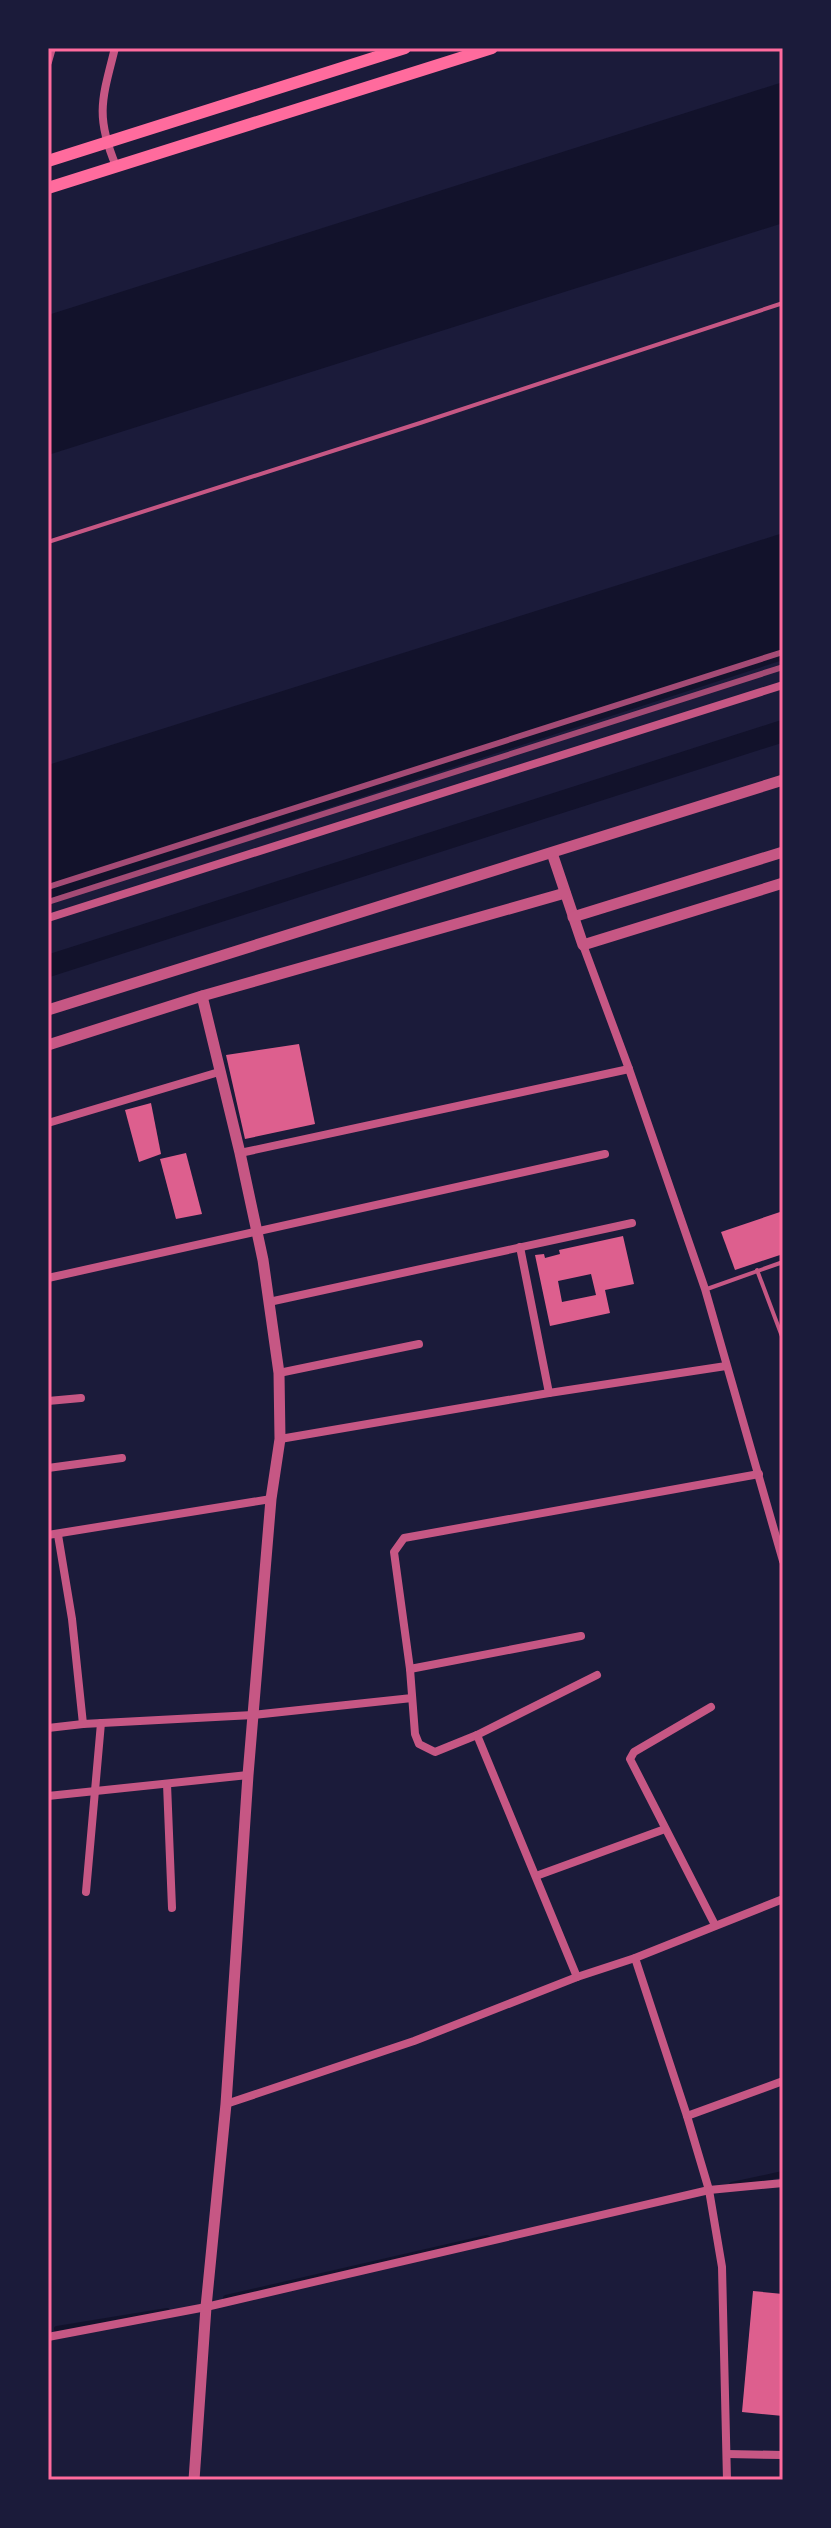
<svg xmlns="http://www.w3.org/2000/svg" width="831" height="2528" viewBox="0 0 831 2528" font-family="'Space Grotesk',sans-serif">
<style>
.water{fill:#12122b}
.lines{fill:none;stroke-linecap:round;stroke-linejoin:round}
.stream{stroke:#12122b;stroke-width:6}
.canal{stroke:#12122b;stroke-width:22}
.building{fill:#dd5f8e;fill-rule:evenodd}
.service{stroke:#c65784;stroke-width:4}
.minor{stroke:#c65784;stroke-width:8}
.tertiary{stroke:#c65784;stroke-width:11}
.secondary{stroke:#ff6b9d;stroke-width:12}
.rail{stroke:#a44b75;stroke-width:6}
.neatline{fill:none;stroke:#ff6b9d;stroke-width:3}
</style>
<rect width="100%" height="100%" fill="#1b1b3a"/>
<g class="water">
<polygon points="783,82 783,223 48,455 48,315"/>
<polygon points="783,533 783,660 48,899 48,765"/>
</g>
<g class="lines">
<g class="stream">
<polyline points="732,2185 783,2174"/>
<polyline points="226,2298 487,2238"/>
<polyline points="57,2329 167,2311"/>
</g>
<polyline class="canal" points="48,966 783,731"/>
</g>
<g class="building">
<polygon points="299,1044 315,1124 245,1139 226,1055"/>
<polygon points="151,1103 161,1154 139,1162 125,1110"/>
<polygon points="186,1153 202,1214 176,1219 160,1159"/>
<polygon points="780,1212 783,1221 783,1254 735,1270 721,1232"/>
<path d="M 623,1236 L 634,1284 L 605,1290 L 610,1313 L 550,1326 L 535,1255 L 544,1254 L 545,1258 L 560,1254 L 559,1250 ZM 591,1274 L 596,1295 L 562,1302 L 558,1281 Z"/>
<polygon points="753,2291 783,2294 783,2416 742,2412"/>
</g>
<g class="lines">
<g class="service">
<polyline points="48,542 420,423 783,303"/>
<polyline points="757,1270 783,1339"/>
<polyline points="707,1289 783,1262"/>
</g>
<g class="minor">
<path d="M 115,48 C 102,99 95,116 116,166"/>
<polyline points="48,62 52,48"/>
<polyline points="48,918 783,685"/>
<polyline points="583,945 629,1069 705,1289 783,1561"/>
<polyline points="48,1123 219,1072"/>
<polyline points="240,1153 629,1069"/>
<polyline points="520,1247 549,1393"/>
<polyline points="48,1278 605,1154"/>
<polyline points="269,1302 632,1223"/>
<polyline points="279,1373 419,1344"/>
<polyline points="48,1401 81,1398"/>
<polyline points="280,1439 549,1393 726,1366"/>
<polyline points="48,1468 122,1458"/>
<polyline points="48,1535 271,1499"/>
<polyline points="58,1535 72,1619 83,1724"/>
<polyline points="581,1636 410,1669 394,1552 404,1538 759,1474"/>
<polyline points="410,1669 415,1734 419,1744 435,1752 477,1735 597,1675"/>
<polyline points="711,1707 634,1752 630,1759 715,1925"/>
<polyline points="48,1728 83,1724 253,1715 412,1698"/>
<polyline points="477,1735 577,1977"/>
<polyline points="167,1784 172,1908"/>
<polyline points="48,1796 248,1775"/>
<polyline points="536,1876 665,1829"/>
<polyline points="86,1892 101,1723"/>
<polyline points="635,1958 687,2116 709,2190 722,2267 727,2480"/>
<polyline points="226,2104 414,2041 577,1977 635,1958 783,1899"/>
<polyline points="687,2116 783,2081"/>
<polyline points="48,2337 206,2307 709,2190 783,2183"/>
<polyline points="727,2454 783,2455"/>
</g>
<g class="tertiary">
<polyline points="552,853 583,945 783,883"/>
<polyline points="573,917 783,852"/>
<polyline points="48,1010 783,780"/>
<polyline points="48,1045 202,996 565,893"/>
<polyline points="194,2480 206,2307 226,2104 248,1775 271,1499 280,1439 279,1373 263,1260 240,1153 202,996"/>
</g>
<g class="secondary">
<polyline points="48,161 405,48"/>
<polyline points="48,188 492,48"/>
</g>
<g class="rail">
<polyline points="48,887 783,652"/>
<polyline points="48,902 783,667"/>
</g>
</g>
<rect width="831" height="2528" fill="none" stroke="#1b1b3a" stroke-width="100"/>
<rect x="50" y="50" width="731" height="2428" class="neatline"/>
</svg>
